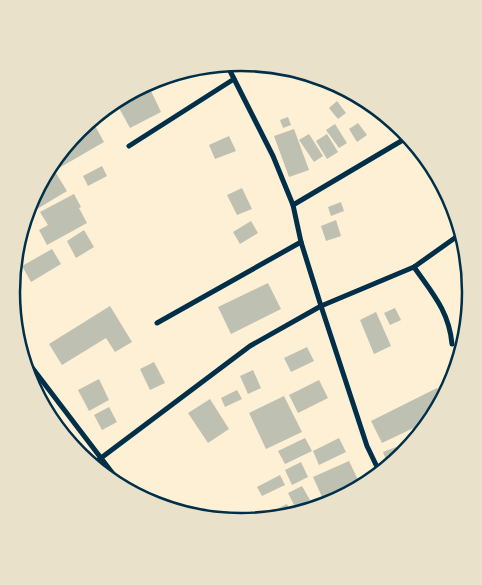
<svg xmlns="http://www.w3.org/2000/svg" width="482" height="585" viewBox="0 0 482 585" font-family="'Golos Text',sans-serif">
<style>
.building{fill:#bec0b2}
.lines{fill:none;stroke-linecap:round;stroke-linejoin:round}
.minor{stroke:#003049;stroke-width:5}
.rim{fill:none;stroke:#003049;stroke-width:2.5}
</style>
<rect width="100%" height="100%" fill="#fdf0d5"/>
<g class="building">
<polygon points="244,63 250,64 259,66 249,72"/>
<polygon points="151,91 161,112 130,128 119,108"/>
<polygon points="337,101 346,113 338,119 329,108"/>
<polygon points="288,117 291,125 283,128 280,120"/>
<polygon points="358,123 367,135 357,142 349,129"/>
<polygon points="94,124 104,142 59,168 56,164 75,136"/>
<polygon points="335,124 347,143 339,148 326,130"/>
<polygon points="294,129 309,170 289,177 274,136"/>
<polygon points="309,134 323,156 314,162 299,140"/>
<polygon points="327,134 338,152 327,159 316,141"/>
<polygon points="229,136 236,151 215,159 209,145"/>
<polygon points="102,166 107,176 88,186 83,176"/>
<polygon points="54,170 67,191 27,215 29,204"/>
<polygon points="242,188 252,209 237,215 227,195"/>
<polygon points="74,194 81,207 79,208 87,223 47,245 39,230 48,225 40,212"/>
<polygon points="341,202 344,211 331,216 328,207"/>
<polygon points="336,220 341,236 326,241 321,226"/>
<polygon points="251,221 258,233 240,244 233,232"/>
<polygon points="84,230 94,247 76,258 67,241"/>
<polygon points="52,249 61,264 31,282 22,266"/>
<polygon points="13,282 20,294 12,298 11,292"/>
<polygon points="268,283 281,309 231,334 218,307"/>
<polygon points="110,306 132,342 115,352 106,338 62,365 49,344"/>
<polygon points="395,308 401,320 390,325 384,313"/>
<polygon points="376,312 391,346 374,354 360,320"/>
<polygon points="307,347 314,361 291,372 284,358"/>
<polygon points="154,362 165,383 150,390 140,369"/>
<polygon points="253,370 261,388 248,394 240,376"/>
<polygon points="99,379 109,400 89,411 78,390"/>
<polygon points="319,380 328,398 298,413 289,395"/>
<polygon points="437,388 442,398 426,422 382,443 371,421"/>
<polygon points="237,390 242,399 225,407 221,398"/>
<polygon points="284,396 302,432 266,449 249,413"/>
<polygon points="210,399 229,429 208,443 188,413"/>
<polygon points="109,407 117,422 102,430 94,415"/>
<polygon points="305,438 312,451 285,464 278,451"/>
<polygon points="339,438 346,452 319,465 313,451"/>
<polygon points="409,442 410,445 403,455 388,465 383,452"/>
<polygon points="349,461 359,482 323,499 313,477"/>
<polygon points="301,462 308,477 292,485 285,470"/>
<polygon points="280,475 285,485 262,496 257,487"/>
<polygon points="302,486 310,500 295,507 288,493"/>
<polygon points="287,504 290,512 271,516 269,513"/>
<polygon points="265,513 267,517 249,521 249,520"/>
</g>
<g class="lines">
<g class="minor">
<polyline points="227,65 273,156 293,205 301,242 321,306 367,446 379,471"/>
<polyline points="129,146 234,79"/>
<polyline points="293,205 408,137"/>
<path d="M 414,267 C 432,293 449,311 452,344"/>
<polyline points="157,323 301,242"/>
<polyline points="24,357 120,483"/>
<polyline points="93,464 250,346 321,306 414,267 459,235"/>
</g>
</g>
<path d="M0 0H482V585H0ZM20 292a221 221 0 1 1 442 0a221 221 0 1 1-442 0Z" fill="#e9e1ca" fill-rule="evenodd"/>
<path class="rim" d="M20 292a221 221 0 1 1 442 0a221 221 0 1 1-442 0Z"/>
</svg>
